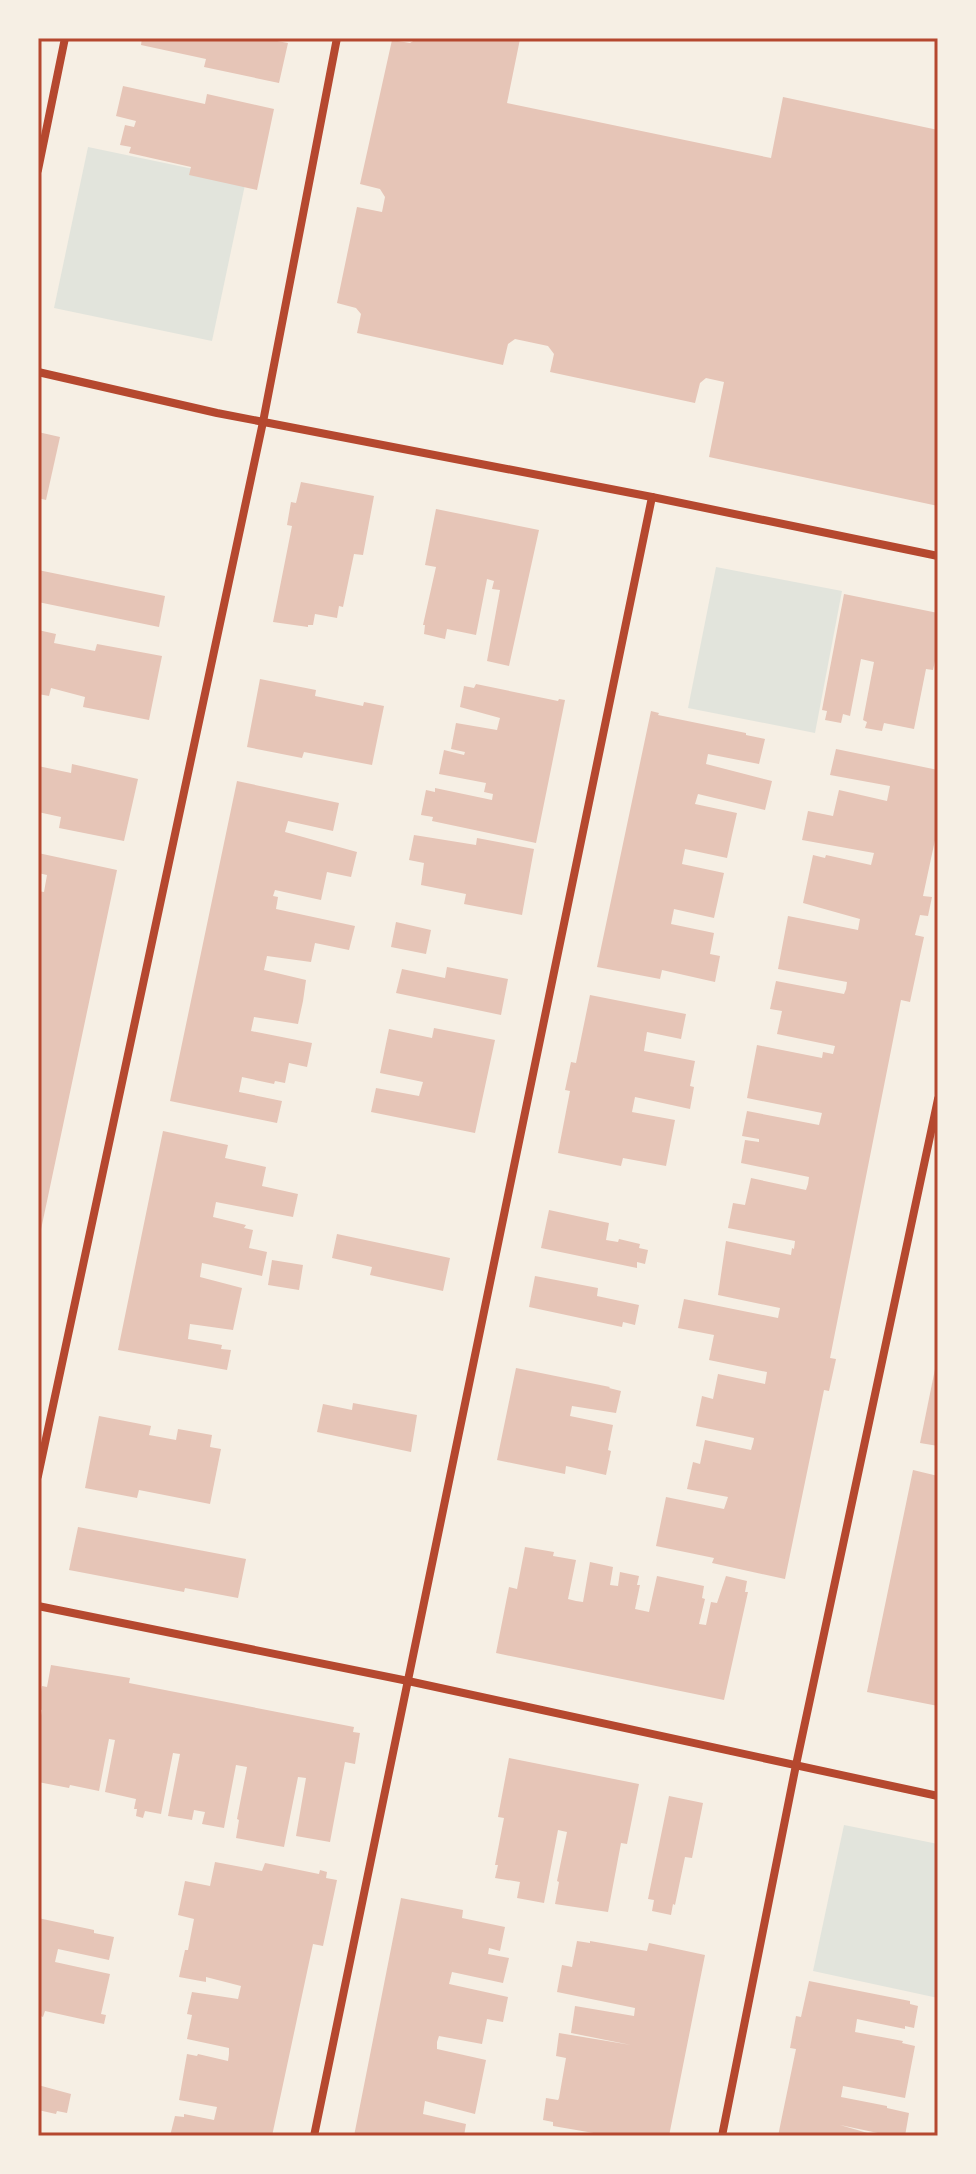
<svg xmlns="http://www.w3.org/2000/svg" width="976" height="2174" viewBox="0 0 976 2174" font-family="'Golos Text',sans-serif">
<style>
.green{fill:#e2e4dc}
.building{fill:#e6c5b7}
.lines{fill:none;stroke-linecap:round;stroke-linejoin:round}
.minor{stroke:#b5482f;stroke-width:8}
.neatline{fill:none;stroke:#b5482f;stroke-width:3}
</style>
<rect width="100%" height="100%" fill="#f6efe4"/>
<g class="green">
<polygon points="88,147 246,180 212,341 54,308"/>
<polygon points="716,567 842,591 815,733 688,708"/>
<polygon points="844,1825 938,1844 938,1998 813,1971"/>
</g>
<g class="building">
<polygon points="142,38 261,38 288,43 279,83 204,67 206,59 141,45"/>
<polygon points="418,38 520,39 507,103 771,158 783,97 938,130 938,506 709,457 724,382 706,378 700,383 695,403 550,372 554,354 548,346 515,339 508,344 503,365 357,333 361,314 356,308 337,303 357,207 382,212 385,197 380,189 360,184 392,40 410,43"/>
<polygon points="123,86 205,104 207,94 274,109 257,190 189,175 191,167 129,153 131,147 120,145 125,125 134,127 136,121 116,116"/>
<polygon points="38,432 60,437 46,500 38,498"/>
<polygon points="301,482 374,496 363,555 354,554 343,607 339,606 337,618 315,614 313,625 308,625 308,627 273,622 292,526 287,525 291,502 296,503"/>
<polygon points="436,509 539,530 509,666 487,661 500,590 492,589 494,581 487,579 476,635 447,629 445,639 424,634 425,625 423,625 436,567 425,565"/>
<polygon points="38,570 165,596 159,627 38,602"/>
<polygon points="844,594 938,613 938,647 933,670 926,669 914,729 884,723 882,731 865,728 867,722 863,720 874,662 861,659 850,716 843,714 841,723 825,720 827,711 822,710"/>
<polygon points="38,630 56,634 54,643 95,651 97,644 162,656 149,720 83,707 85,697 51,688 49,696 38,694"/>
<polygon points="260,679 316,690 315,696 363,706 364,702 384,706 372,765 304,752 302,758 247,747"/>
<polygon points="476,684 558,701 559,699 565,700 536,843 432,821 433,817 421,815 426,790 435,792 435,788 492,800 493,794 484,792 486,783 439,774 444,750 464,755 465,752 451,749 456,723 497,730 500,718 460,707 464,686 474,688"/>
<polygon points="651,711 659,713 658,715 746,733 746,735 765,739 759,764 708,754 706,764 772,781 765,810 698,794 695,804 737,813 732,835 727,858 685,849 682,864 724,873 714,918 674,909 671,924 714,933 710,954 720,956 715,982 662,970 660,979 597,967"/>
<polygon points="836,749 938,770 938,826 923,896 932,897 928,916 920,915 915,935 924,937 910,1002 901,1000 830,1358 836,1359 829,1391 824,1390 785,1579 712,1563 714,1558 656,1546 666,1497 724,1509 728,1497 687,1489 693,1462 700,1464 705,1440 751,1450 753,1443 754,1438 696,1426 702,1396 713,1399 718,1374 765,1384 767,1372 709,1360 714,1335 678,1328 684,1299 778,1318 780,1308 718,1295 726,1241 791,1255 792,1248 794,1249 795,1241 728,1228 733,1203 745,1205 751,1178 806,1190 808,1184 809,1177 741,1163 745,1140 759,1142 759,1139 742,1136 747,1111 819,1125 822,1113 747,1098 757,1045 822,1058 823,1052 833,1054 835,1046 777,1034 782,1011 770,1009 776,981 844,994 846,989 847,982 778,969 788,916 858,930 860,919 803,903 813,855 825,858 826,855 871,865 874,853 802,840 808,811 833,816 839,790 887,801 890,786 830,775"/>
<polygon points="72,764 138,779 124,841 59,828 61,817 38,812 38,766 71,773"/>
<polygon points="237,781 339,803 333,831 288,821 285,832 357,852 351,877 327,872 321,900 275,890 273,896 278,897 276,909 355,926 349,950 315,943 311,962 267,956 264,970 306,980 303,1001 298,1024 254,1017 251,1031 312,1043 307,1067 289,1063 285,1083 275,1081 274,1084 242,1077 239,1092 282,1101 277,1123 170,1101"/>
<polygon points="414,835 476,845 477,838 534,849 522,915 464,904 466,894 421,885 424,863 409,860"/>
<polygon points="38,853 117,870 39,1239 38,891 44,892 47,875 38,873"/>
<polygon points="396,922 431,930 426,954 391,947"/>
<polygon points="447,967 508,979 501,1015 396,993 402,969 445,978"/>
<polygon points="590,995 686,1014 681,1039 647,1032 644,1051 695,1061 690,1086 694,1087 690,1109 635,1097 632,1112 675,1120 666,1166 623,1158 621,1166 558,1153 570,1091 565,1090 571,1062 576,1063"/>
<polygon points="434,1028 495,1040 475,1133 371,1112 376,1088 419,1096 423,1082 380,1073 389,1029 432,1038"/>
<polygon points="163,1131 228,1145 225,1158 266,1167 262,1186 298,1194 293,1217 216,1202 213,1217 246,1225 244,1228 253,1230 249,1248 267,1252 262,1276 202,1263 200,1277 242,1288 233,1330 190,1324 188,1339 222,1345 221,1349 231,1350 227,1370 118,1350"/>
<polygon points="549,1210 609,1223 606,1240 618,1242 619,1239 640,1244 639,1248 648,1250 645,1264 637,1262 637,1268 541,1248"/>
<polygon points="337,1234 450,1258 443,1291 370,1275 372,1267 332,1258"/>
<polygon points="272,1260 303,1265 299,1290 268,1285"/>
<polygon points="535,1276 598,1288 597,1296 639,1305 635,1325 623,1322 622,1327 529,1307"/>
<polygon points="516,1368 610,1387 609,1388 621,1391 616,1413 572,1406 570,1416 613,1425 608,1450 611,1451 606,1475 566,1466 565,1474 497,1460"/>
<polygon points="935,1369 938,1370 938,1446 920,1443"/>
<polygon points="353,1403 417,1415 411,1452 317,1432 323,1404 352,1410"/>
<polygon points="99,1416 151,1426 149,1435 176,1440 178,1429 212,1435 210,1447 221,1449 210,1504 139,1490 137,1498 85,1488"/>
<polygon points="913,1470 938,1476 938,1663 936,1675 938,1675 938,1706 867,1692"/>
<polygon points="78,1527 246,1559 238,1598 185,1588 184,1592 69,1570"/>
<polygon points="525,1547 554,1552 553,1556 576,1560 568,1599 576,1601 583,1602 590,1562 613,1567 610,1585 618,1586 620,1572 639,1576 637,1585 640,1585 635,1609 649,1612 657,1576 704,1586 702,1598 705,1599 699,1624 706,1625 711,1602 717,1603 726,1576 747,1581 745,1592 748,1592 724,1700 496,1653 509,1587 517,1589"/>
<polygon points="51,1665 130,1678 129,1683 354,1727 353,1732 360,1733 355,1764 345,1762 330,1842 296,1836 306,1778 298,1777 284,1847 236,1838 239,1820 237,1819 247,1767 236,1765 224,1828 202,1824 205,1812 194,1810 192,1820 168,1816 180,1754 173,1753 161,1814 145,1811 143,1818 136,1816 137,1809 134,1809 136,1799 105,1792 115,1740 109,1739 99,1791 70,1785 69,1788 38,1782 38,1733 42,1710 38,1709 38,1706 42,1686 47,1687"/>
<polygon points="509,1758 639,1784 627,1844 621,1843 608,1912 555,1904 559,1882 557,1881 567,1832 558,1830 544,1903 517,1898 520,1882 495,1878 498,1865 495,1865 504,1818 498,1817"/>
<polygon points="669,1796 703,1803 692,1858 685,1857 675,1905 673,1904 671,1915 652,1911 654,1900 648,1899"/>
<polygon points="215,1862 262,1871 265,1863 319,1874 320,1870 327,1872 326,1878 337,1880 323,1946 313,1944 272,2136 170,2136 175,2116 184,2117 184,2114 214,2120 217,2107 179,2100 187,2054 197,2056 198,2054 228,2061 229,2054 229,2048 187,2039 192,2015 187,2014 192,1992 238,1999 241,1986 206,1977 206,1982 179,1977 185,1950 188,1950 194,1919 178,1915 185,1881 210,1886"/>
<polygon points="401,1898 463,1910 462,1918 505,1927 500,1951 489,1948 488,1954 509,1958 503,1983 452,1972 449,1984 508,1997 503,2022 487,2019 482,2044 439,2036 437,2042 437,2049 486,2060 475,2114 425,2101 423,2114 466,2124 464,2136 354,2136"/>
<polygon points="38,1918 94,1930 94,1933 114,1937 109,1960 58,1949 55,1962 110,1974 101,2014 106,2015 104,2024 45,2011 43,2017 38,2015"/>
<polygon points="577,1941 590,1943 590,1941 647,1951 649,1943 705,1955 669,2136 611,2136 553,2126 553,2122 543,2120 546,2098 558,2100 559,2098 566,2058 556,2056 559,2033 631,2045 571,2033 575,2006 634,2016 635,2008 557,1992 562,1965 572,1967"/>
<polygon points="809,1981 910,2001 910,2004 918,2006 914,2028 905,2026 905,2029 857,2019 855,2032 903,2041 902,2043 915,2046 905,2098 843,2086 841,2097 887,2106 887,2108 909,2113 905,2136 892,2136 840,2125 878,2136 778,2136 796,2049 790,2048 796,2016 801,2017"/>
<polygon points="38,2085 71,2094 67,2113 57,2111 56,2114 38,2110"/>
</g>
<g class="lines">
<g class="minor">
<polyline points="38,170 65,38"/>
<polyline points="38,372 217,413 652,497 938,556"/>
<polyline points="38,1476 263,422 337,38"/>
<polyline points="38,1606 408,1681 938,1796"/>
<polyline points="314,2136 652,497"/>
<polyline points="722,2136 796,1765 938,1099"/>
</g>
</g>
<rect width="976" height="2174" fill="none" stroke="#f6efe4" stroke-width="80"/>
<rect x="40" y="40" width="896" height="2094" class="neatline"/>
</svg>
